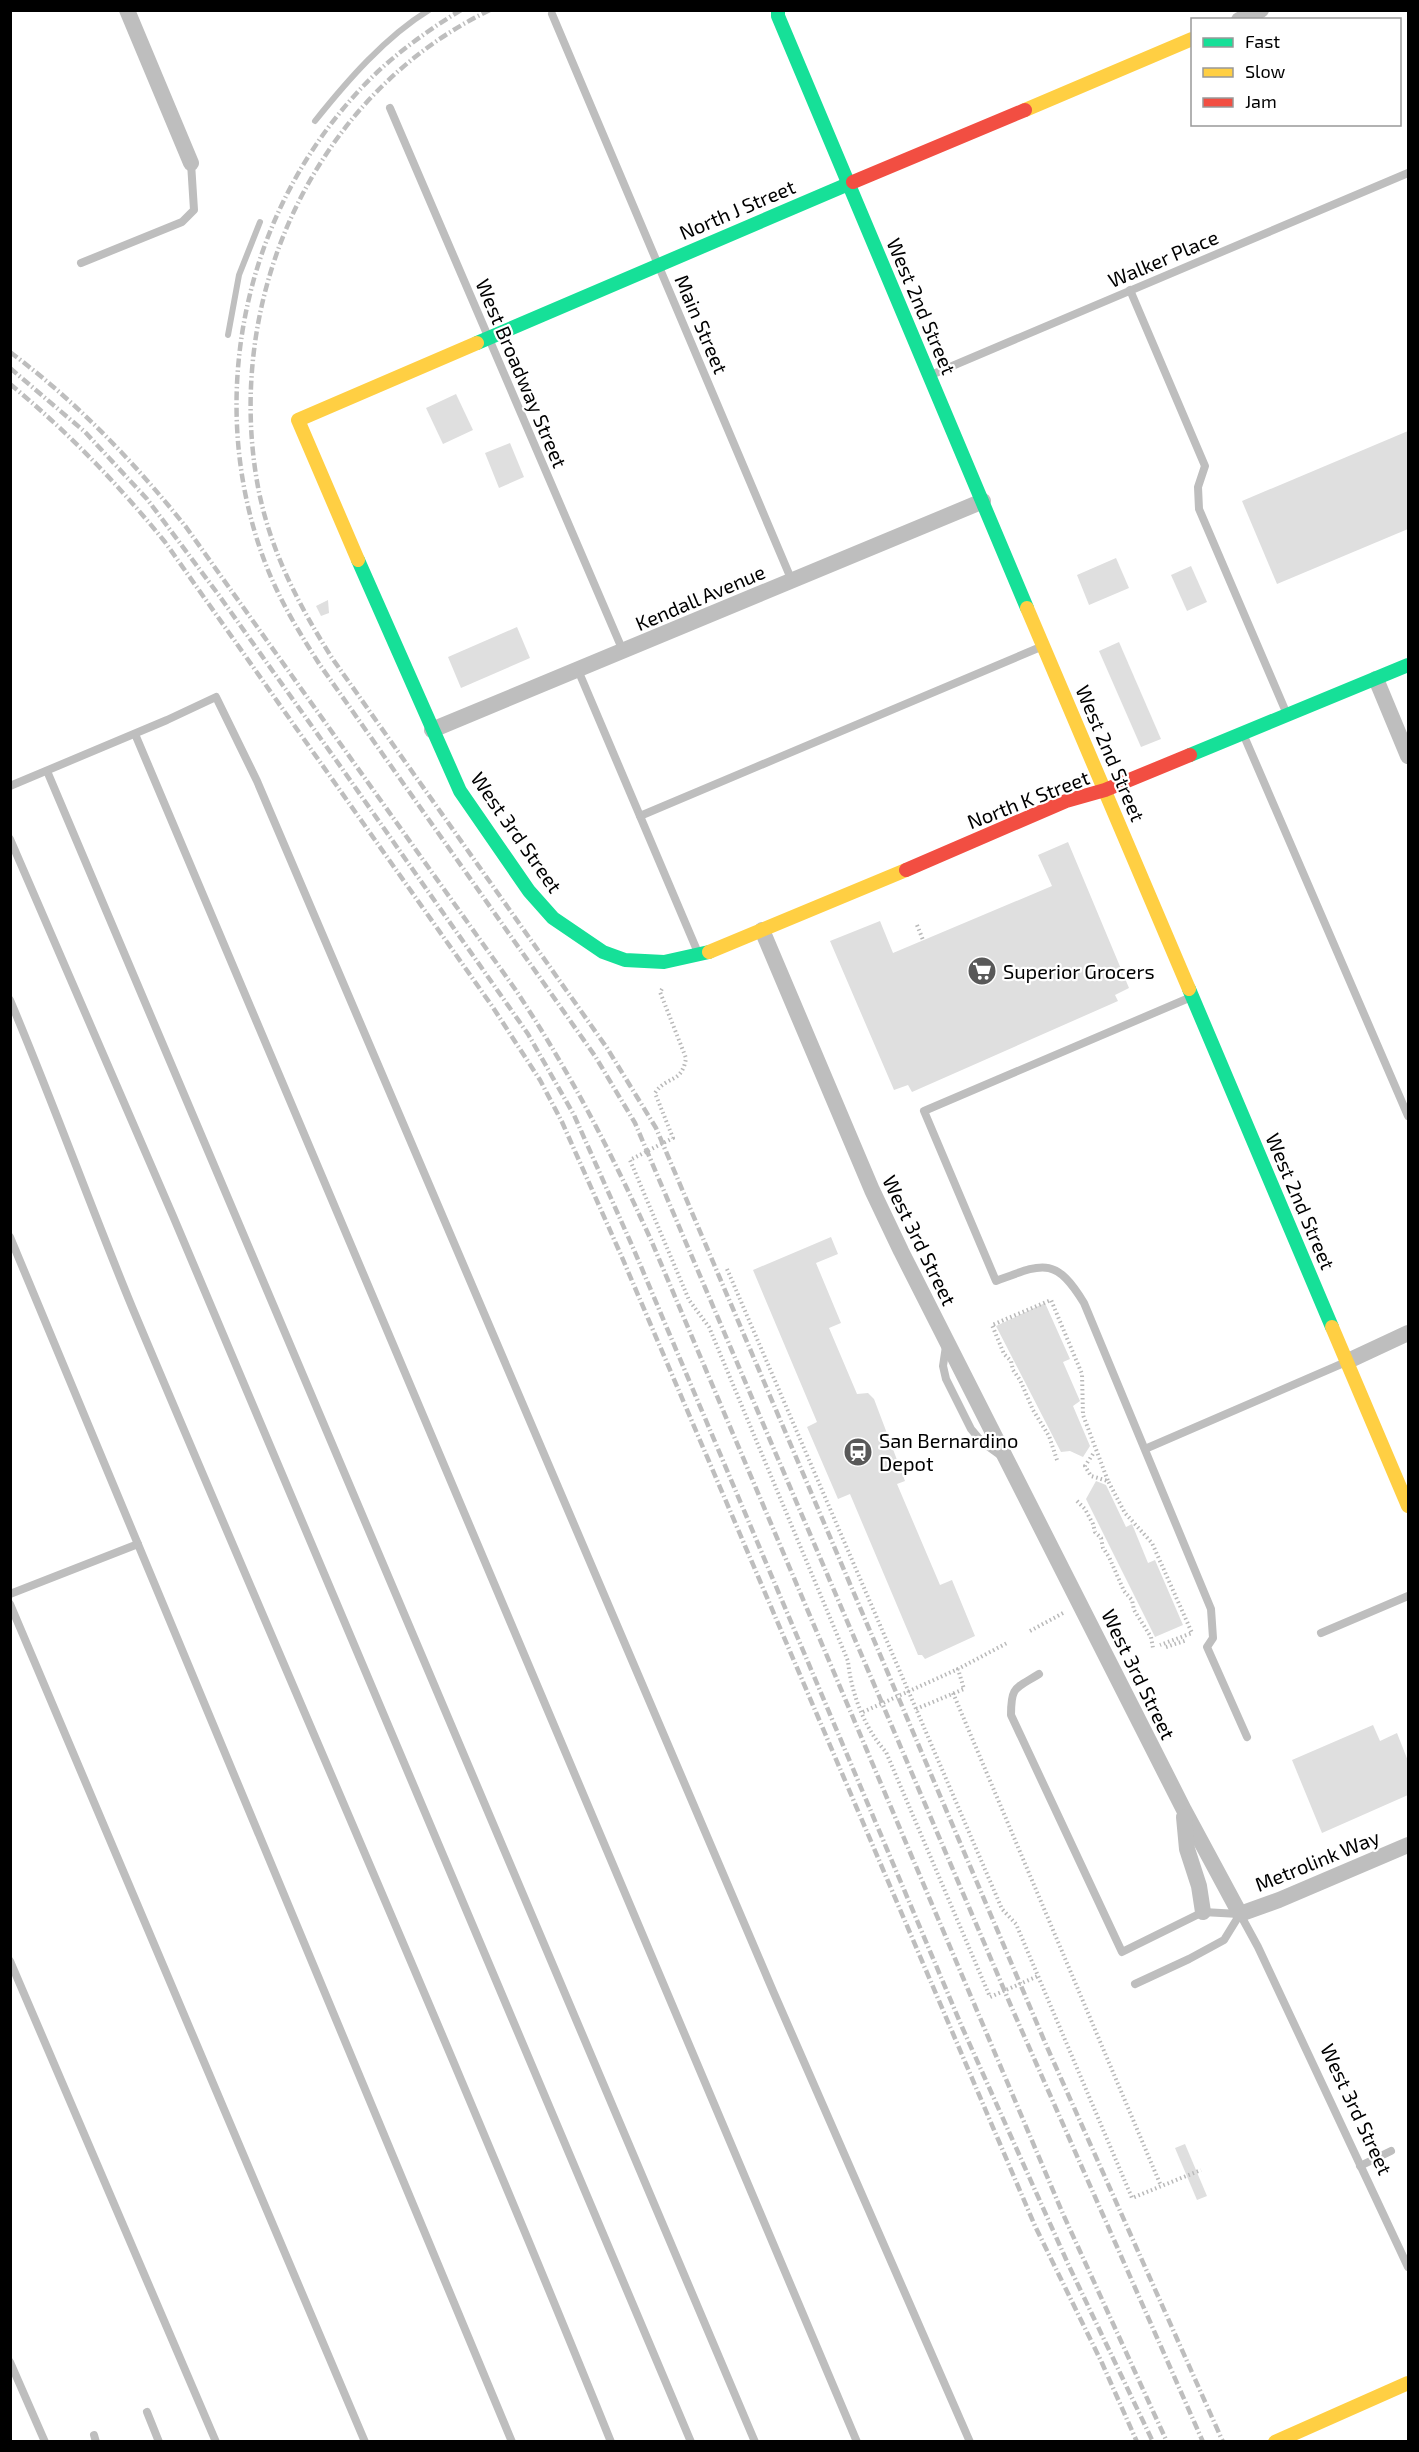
<svg xmlns="http://www.w3.org/2000/svg" width="1419" height="2452" viewBox="0 0 1419 2452" font-family="'Exo 2',sans-serif">
<style>
.lines{fill:none;stroke-linecap:round;stroke-linejoin:round}
.stream{stroke:#bfbfbf;stroke-width:6}
.building{fill:#dfdfdf}
.path{stroke:#b9b9b9;stroke-width:4;stroke-dasharray:1.5 3;stroke-linecap:butt}
.lane{stroke:#bebebe;stroke-width:8}
.street{stroke:#bebebe;stroke-width:16}
.fast{stroke:#16e098;stroke-width:14}
.slow{stroke:#ffcf43;stroke-width:14}
.jam{stroke:#f24e42;stroke-width:14}
.rail{stroke:#bebebe;stroke-width:4.5;stroke-dasharray:9 3 1.5 3;stroke-linecap:butt}
.path-bridge{stroke:#b9b9b9;stroke-width:4;stroke-dasharray:1.5 3;stroke-linecap:butt}
.labels{text-anchor:middle;dominant-baseline:central;stroke-width:4.5;stroke-linejoin:round;paint-order:stroke}
.street-label{font-size:20px;fill:#000;stroke:#fff}
.poi-label{font-size:20px;fill:#000;stroke:#fff;text-anchor:start}
</style>
<rect width="100%" height="100%" fill="#fff"/>
<g class="lines">
<g class="stream">
<path d="M 315,121 C 347,81 385,37 429,10"/>
<polyline points="228,335 239,275 260,222"/>
</g>
</g>
<g class="building">
<polygon points="456,394 473,430 443,444 426,408"/>
<polygon points="1408,431 1408,529 1277,584 1242,501"/>
<polygon points="510,443 524,477 499,488 485,453"/>
<polygon points="1116,558 1129,588 1089,605 1077,575"/>
<polygon points="1191,566 1207,602 1187,611 1171,575"/>
<polygon points="328,600 329,613 321,616 316,606"/>
<polygon points="517,627 530,658 461,688 448,657"/>
<polygon points="1119,642 1161,739 1141,747 1099,651"/>
<polygon points="1068,842 1129,988 1115,995 1118,1001 912,1092 908,1085 894,1090 830,941 880,921 893,953 1052,886 1038,855"/>
<polygon points="831,1237 838,1254 816,1263 841,1323 829,1328 857,1394 868,1393 874,1399 905,1481 897,1484 940,1585 952,1580 975,1636 925,1659 922,1655 918,1655 850,1494 838,1499 807,1427 817,1422 753,1270"/>
<polygon points="1045,1303 1070,1359 1063,1362 1080,1401 1073,1406 1090,1446 1083,1457 1070,1451 1061,1452 996,1326"/>
<polygon points="1096,1481 1106,1485 1126,1527 1132,1524 1148,1563 1155,1560 1183,1625 1155,1637 1086,1499"/>
<polygon points="1373,1725 1380,1741 1397,1733 1408,1761 1408,1795 1322,1833 1292,1760"/>
<polygon points="1185,2144 1207,2196 1197,2200 1175,2148"/>
</g>
<g class="lines">
<g class="path">
<polyline points="917,925 923,940"/>
<path d="M 662,989 L 660,992 L 686,1058 C 682,1084 667,1075 655,1093 L 673,1138 L 630,1160 L 689,1300 L 709,1327 L 848,1661 C 851,1692 864,1728 886,1752 L 990,1997 L 1038,1976"/>
<polyline points="727,1269 1002,1909 1016,1924 1132,2198 1201,2170"/>
<polyline points="1093,1454 1085,1466 1091,1476 1108,1481 1125,1513 1152,1543 1192,1633 1160,1645"/>
<polyline points="1057,1460 1049,1436 1033,1410 1020,1380 1013,1370 1011,1361 1004,1354 992,1325 1051,1300 1082,1374 1083,1415 1108,1481"/>
<polyline points="1077,1501 1085,1509 1093,1524 1095,1532 1101,1538 1103,1548 1109,1557 1124,1591 1132,1600 1134,1610 1151,1637 1153,1648"/>
<polyline points="1030,1631 1065,1612"/>
<polyline points="1166,1647 1187,1640"/>
<polyline points="953,1693 1161,2186"/>
<polyline points="916,1709 964,1689 958,1669 1007,1643"/>
</g>
<g class="lane">
<polyline points="552,14 792,581"/>
<polyline points="390,108 623,651"/>
<polyline points="81,263 182,222 194,210 191,163"/>
<polyline points="1130,290 1205,466 1198,487 1199,509 1286,712"/>
<polyline points="931,375 1408,173"/>
<polyline points="578,670 699,955"/>
<polyline points="135,734 857,2442"/>
<polyline points="1244,736 1408,1116"/>
<polyline points="47,771 755,2442"/>
<polyline points="10,786 167,720 216,697 257,781 773,1991 970,2442"/>
<polyline points="640,816 1043,646"/>
<polyline points="10,839 173,1216 691,2442"/>
<path d="M 1189,998 L 924,1111 L 996,1281 C 1042,1264 1055,1255 1084,1303 L 1211,1609 L 1213,1638 L 1207,1647 L 1247,1737"/>
<path d="M 10,1000 C 53,1102 90,1205 132,1307 C 291,1685 457,2061 611,2442"/>
<polyline points="10,1237 512,2442"/>
<polyline points="946,1346 943,1366 946,1379 971,1429 982,1442 1000,1455"/>
<polyline points="1145,1449 1346,1362"/>
<polyline points="10,1594 138,1544"/>
<polyline points="10,1604 365,2442"/>
<polyline points="1321,1633 1408,1596"/>
<path d="M 1039,1674 C 1015,1689 1011,1686 1011,1715 L 1122,1952 L 1203,1912 L 1239,1914"/>
<polyline points="1240,1914 1258,1947 1408,2267"/>
<polyline points="10,1961 216,2442"/>
<polyline points="1135,1984 1189,1959 1224,1940 1240,1914"/>
<polyline points="1360,2166 1391,2151"/>
<polyline points="10,2362 45,2442"/>
<polyline points="147,2412 159,2442"/>
<polyline points="94,2435 96,2442"/>
</g>
<g class="street">
<polyline points="127,10 191,163"/>
<polyline points="1239,20 1261,10"/>
<polyline points="1376,679 1408,756"/>
<polyline points="432,730 983,501"/>
<polyline points="762,930 872,1190 901,1251 1184,1810 1240,1914 1279,1900 1408,1845"/>
<polyline points="1348,1361 1408,1333"/>
<polyline points="1184,1817 1187,1849 1199,1886 1203,1912"/>
</g>
<g class="fast">
<polyline points="778,10 778,16 1027,608"/>
<polyline points="477,343 853,182"/>
<polyline points="358,560 460,791 529,891 553,918 603,952 625,960 664,962 709,952"/>
<polyline points="1190,755 1408,665"/>
<polyline points="1189,989 1332,1327"/>
</g>
<g class="slow">
<polyline points="1025,110 1192,39"/>
<polyline points="358,560 298,420 477,343"/>
<polyline points="1027,608 1189,989"/>
<polyline points="709,952 906,870"/>
<polyline points="1332,1327 1408,1506"/>
<polyline points="1275,2442 1408,2383"/>
</g>
<g class="jam">
<polyline points="853,182 1025,110"/>
<polyline points="906,870 1066,801 1105,790 1190,755"/>
</g>
<g class="rail">
<path d="M 461,10 C 422,34 385,61 355,95 C 243,219 206,400 263,557 C 277,596 298,631 320,665 L 595,1056 L 635,1123 L 1014,2013 L 1203,2442"/>
<path d="M 490,10 C 314,95 223,298 258,487 C 270,550 298,604 332,658 L 607,1048 L 656,1128 L 1047,2047 L 1223,2442"/>
<path d="M 10,352 C 78,403 134,462 186,527 L 515,989 C 570,1072 610,1150 651,1240 L 1063,2214 L 1167,2442"/>
<polyline points="10,368 85,432 147,499 218,594 343,770 528,1034 574,1115 634,1250 962,2027 1069,2266 1153,2442"/>
<path d="M 10,384 C 68,432 118,484 165,542 L 492,1006 L 540,1080 L 562,1122 L 621,1255 L 1035,2226 L 1102,2363 L 1137,2442"/>
</g>
<polyline class="path-bridge" points="863,1712 958,1669"/>
</g>
<defs>
<g id="supermarket-disc" transform="scale(1.5)"><circle r="9.5" fill="#595959" stroke="#fff"/><path d="M-6-5.5h2.5l.6 2H6L4.5 2H-2.5L-4.4-4H-6ZM-1.5 3.2a1.3 1.3 0 1 0 .1 0ZM3 3.2a1.3 1.3 0 1 0 .1 0Z" fill="#fff"/></g>
<g id="station-disc" transform="scale(1.5)"><circle r="9.5" fill="#595959" stroke="#fff"/><path d="M-3-6H3Q5-6 5-4V2Q5 4 3 4L4.5 6H3L1.5 4h-3L-3 6H-4.5L-3 4Q-5 4-5 2V-4Q-5-6-3-6ZM-3.5-4v3h7v-3ZM-3.5 1v1.5H-2V1ZM2 1v1.5H3.5V1Z" fill="#fff"/></g>
</defs>
<g fill-rule="evenodd">
<use href="#supermarket-disc" x="982" y="971"/>
<use href="#station-disc" x="858" y="1452"/>
</g>
<g class="labels">
<g class="street-label">
<text transform="translate(737 209) rotate(-23)">North J Street</text>
<text transform="translate(1163 258) rotate(-23)">Walker Place</text>
<text transform="translate(922 306) rotate(67)">West 2nd Street</text>
<text transform="translate(702 324) rotate(67)">Main Street</text>
<text transform="translate(522 373) rotate(67)">West Broadway Street</text>
<text transform="translate(700 597) rotate(-23)">Kendall Avenue</text>
<text transform="translate(1111 753) rotate(67)">West 2nd Street</text>
<text transform="translate(1028 799) rotate(-21)">North K Street</text>
<text transform="translate(517 832) rotate(55)">West 3rd Street</text>
<text transform="translate(1301 1201) rotate(67)">West 2nd Street</text>
<text transform="translate(920 1240) rotate(64)">West 3rd Street</text>
<text transform="translate(1139 1674) rotate(64)">West 3rd Street</text>
<text transform="translate(1317 1860) rotate(-22)">Metrolink Way</text>
<text transform="translate(1357 2109) rotate(65)">West 3rd Street</text>
</g>
<g class="poi-label">
<text x="1003" y="971">Superior Grocers</text>
<text x="879" y="1440">San Bernardino<tspan x="879" dy="23">Depot</tspan></text>
</g>
</g>
<rect width="1419" height="2452" fill="none" stroke="#000000" stroke-width="24"/>
<rect x="1191" y="18" width="210" height="108" fill="#ffffff" stroke="#999999" stroke-width="1.5"/>
<rect x="1203" y="38" width="30" height="9" fill="#16e098" stroke="#999999" stroke-width="1.5"/>
<text x="1245" y="48" font-size="18" fill="#000000">Fast</text>
<rect x="1203" y="68" width="30" height="9" fill="#ffcf43" stroke="#999999" stroke-width="1.5"/>
<text x="1245" y="78" font-size="18" fill="#000000">Slow</text>
<rect x="1203" y="98" width="30" height="9" fill="#f24e42" stroke="#999999" stroke-width="1.5"/>
<text x="1245" y="108" font-size="18" fill="#000000">Jam</text>
</svg>
